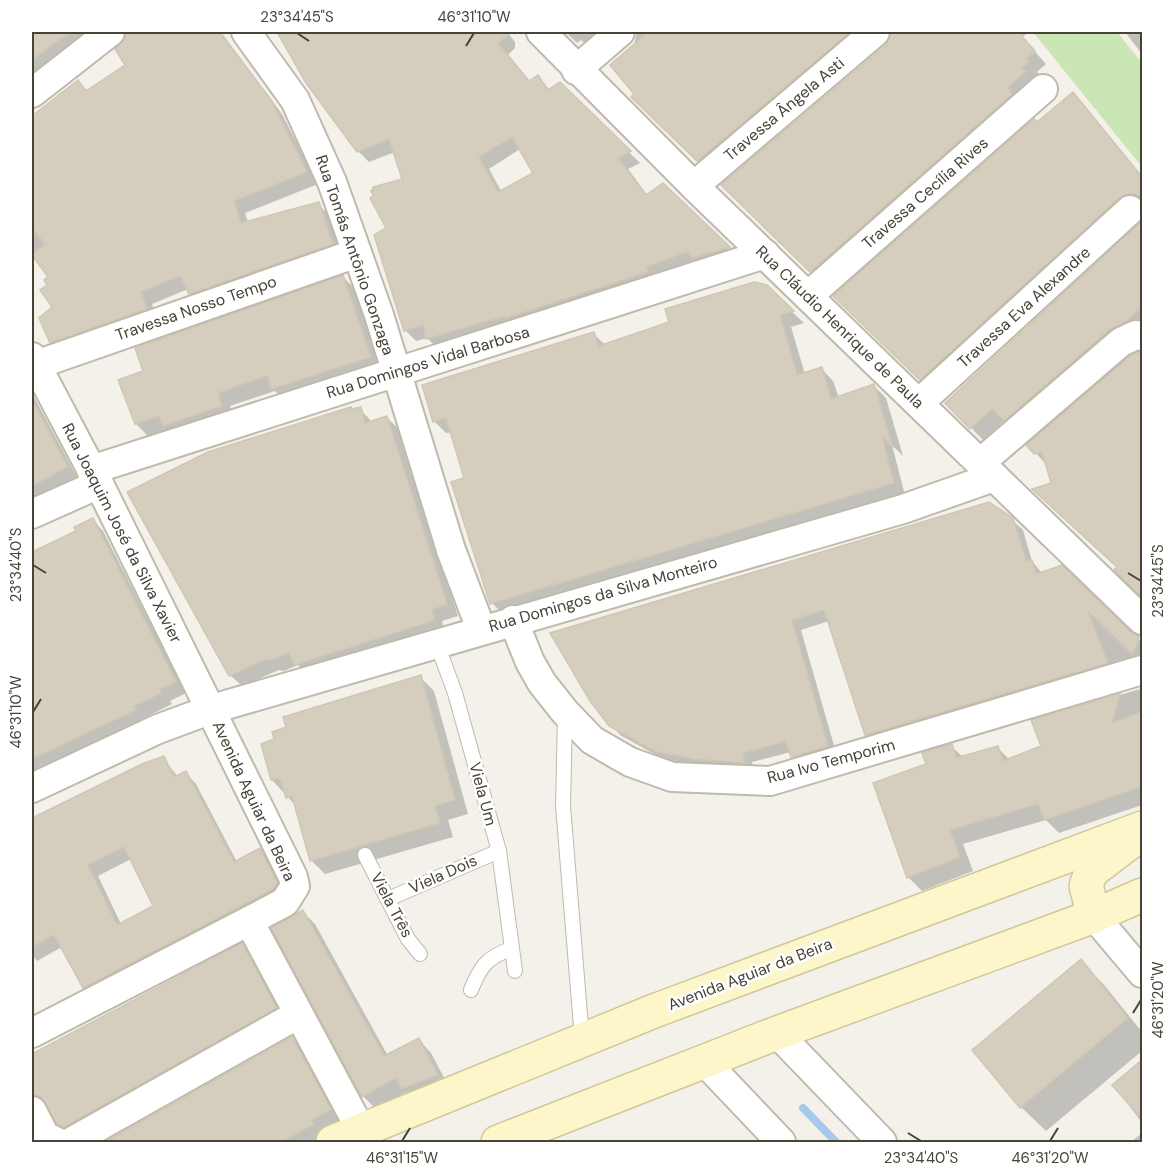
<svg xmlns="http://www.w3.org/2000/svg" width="1174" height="1174" viewBox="0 0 1174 1174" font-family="'DM Sans',sans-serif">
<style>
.green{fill:#c9e6b4}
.shadow{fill:#0003;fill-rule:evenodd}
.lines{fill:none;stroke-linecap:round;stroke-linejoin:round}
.stream{stroke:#a8c9ed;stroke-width:8}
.building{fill:#d5cebf;stroke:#cfc7b2;stroke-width:1.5;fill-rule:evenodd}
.service-casing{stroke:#bfbaac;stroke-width:16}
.minor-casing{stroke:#bfbaac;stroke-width:32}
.secondary-casing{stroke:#d1c99a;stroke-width:36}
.service{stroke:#fff;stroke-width:14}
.minor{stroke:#fff;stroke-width:28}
.secondary{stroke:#fcf6ca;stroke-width:33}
.ticks{fill:none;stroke:#474337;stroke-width:2}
.labels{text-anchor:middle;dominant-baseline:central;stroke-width:5;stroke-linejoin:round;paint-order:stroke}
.street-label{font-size:16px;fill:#474337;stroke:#fff}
.neatline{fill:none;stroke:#474337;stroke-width:2}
.ticks-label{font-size:15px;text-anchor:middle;fill:#474337}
</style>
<rect width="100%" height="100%" fill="#f3f1e9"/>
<polygon class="green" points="1033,32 1117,32 1142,63 1142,167"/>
<g class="shadow">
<polygon points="32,32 109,32 32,80"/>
<polygon points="146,32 221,32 282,114 318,184 245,213 248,222 318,204 330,216 344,256 202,305 188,289 152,304 158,321 63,354 51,342 54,308 49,285 50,277 32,253 32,118 78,82 88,91 127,66 119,53"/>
<path d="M 279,32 L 507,32 L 515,42 L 515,48 L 508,55 L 530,82 L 538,77 L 550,90 L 569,94 L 640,163 L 628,169 L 648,196 L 663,185 L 739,258 L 439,350 L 427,338 L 416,341 L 405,330 L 388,228 L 370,190 L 404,180 L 395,152 L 369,162 L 358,151 L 307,82 ZM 520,149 L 535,174 L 501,191 L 489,169 Z"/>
<polygon points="566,32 607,32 588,46 581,40 577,43"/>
<polygon points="637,32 876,32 710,172 633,97 636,94 634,46"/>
<polygon points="892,32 1024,32 1026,34 1022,37 1046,64 1037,72 1040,75 823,282 723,185 887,45"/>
<polygon points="1125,32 1142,32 1142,54"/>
<polygon points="1037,124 1142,178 1142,206 933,391 836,296"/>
<polygon points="1142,223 1142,331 1017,432 1005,420 983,440 947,403"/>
<polygon points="343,277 356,290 383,370 285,401 275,391 230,406 234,419 177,438 168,430 149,437 136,424 145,372"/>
<polygon points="766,287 804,323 791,327 805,374 822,369 833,381 839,398 874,386 886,398 903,456 892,445 905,495 504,615 492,603 465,479 452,432 446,433 434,421 593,333 605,345"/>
<polygon points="1142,353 1118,567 1053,484 1047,465 1028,445"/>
<polygon points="32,393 78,479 32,503"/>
<polygon points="360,409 372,422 387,418 399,429 458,616 442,621 445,631 308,676 298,665 284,671 279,670 242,686 230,675 209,453 341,410"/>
<polygon points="92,519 103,531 186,693 170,701 172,704 144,718 146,722 32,775 32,551 35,552 78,531"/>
<polygon points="1012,520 1023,530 1032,561 1042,573 1142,642 1142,665 876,745 866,735 829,621 801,630 837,756 802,766 791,752 752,762 754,772 705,768 665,760 620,735 592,700"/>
<polygon points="420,677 434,691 468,814 448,820 453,837 325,874 311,860 296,806 272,780 276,740"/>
<polygon points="1140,689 1142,692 1142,805 1059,833 1046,820 963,844 973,871 922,891 908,877 927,765 951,746 963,757 998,748 1010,760 1043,747 1033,721"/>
<path d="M 163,758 L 178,777 L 186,773 L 196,784 L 237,862 L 260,850 L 271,861 L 287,894 L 95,998 L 84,987 L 62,947 L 37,961 L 32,955 L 32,820 L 142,765 ZM 131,859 L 155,906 L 121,924 L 98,876 Z"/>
<polygon points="303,912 315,924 388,1056 419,1040 431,1053 449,1087 415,1101 406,1092 376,1109 363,1096 273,928"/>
<polygon points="242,945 254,957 288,1020 71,1136 32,1089 32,1056"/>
<polygon points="1081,961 1105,986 1142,1032 1142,1051 1046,1131 1021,1107"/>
<polygon points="292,1038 304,1051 343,1122 326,1137 315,1142 104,1142"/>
<polygon points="1142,1061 1142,1123 1114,1085"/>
<polygon points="1142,1133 1142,1142 1131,1142"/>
</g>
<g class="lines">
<polyline class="stream" points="803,1108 836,1142"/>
</g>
<g class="building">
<polygon points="32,32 70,32 32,60"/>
<polygon points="126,32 219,32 271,100 307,172 234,201 241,223 319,202 333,244 189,294 180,276 141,292 147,309 50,343 39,318 52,307 40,290 47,285 44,280 48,277 32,255 45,244 32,228 32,116 78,80 86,91 125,65 115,49 125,39"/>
<path d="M 277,32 L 512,32 L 498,43 L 529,81 L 538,75 L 548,90 L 560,82 L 631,151 L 618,158 L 646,195 L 663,183 L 730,247 L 692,258 L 687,252 L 646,267 L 648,272 L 506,318 L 505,316 L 426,339 L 423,325 L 404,331 L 374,235 L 386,228 L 370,198 L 373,196 L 373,187 L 402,179 L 389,139 L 357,152 L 306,83 ZM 512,137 L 533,173 L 498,192 L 479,157 Z"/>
<polygon points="648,32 850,32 697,161 631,97 634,94 610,65"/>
<polygon points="891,32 1018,32 1035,51 1026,59 1029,62 1022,68 1025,72 1008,87 1012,94 810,272 721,185 886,45"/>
<polygon points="1073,92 1143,178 1143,199 1134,194 1119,198 920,380 833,296 1034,119 1037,122"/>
<polygon points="1143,220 1143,306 1124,323 1110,329 1004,421 992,409 970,429 945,403"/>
<polygon points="343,275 371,357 271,389 267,376 218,393 222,406 163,426 159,416 135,424 118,380 143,371 135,348"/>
<polygon points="754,282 767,285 794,311 780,315 797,375 822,367 831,399 874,384 893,448 882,436 894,483 490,604 451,482 464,478 446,418 433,422 422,385 594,332 599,346 669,322 665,309"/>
<polygon points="1138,352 1143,352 1143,598 1114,570 1117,567 1032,489 1051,483 1042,452 1034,454 1026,445 1130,356"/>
<polygon points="32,400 68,467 32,486"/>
<polygon points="351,407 352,409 361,407 365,423 387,416 447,604 432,610 435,620 295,665 289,653 271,660 266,659 229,676 127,492 208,452"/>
<polygon points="989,502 1013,518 1026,561 1032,560 1036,574 1062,565 1131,632 1139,636 1133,655 1088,611 1108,663 865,735 824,610 792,620 828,746 791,757 786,741 743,753 745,763 694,759 654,751 609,726 590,701 550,633"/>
<polygon points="93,518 176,682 160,689 162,693 134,706 136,710 32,759 32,552 76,531 74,527"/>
<polygon points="421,675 455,800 435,806 440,823 310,861 292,796 286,798 280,778 271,780 261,744 274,739 272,732 286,727 283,717"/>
<polygon points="1120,694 1112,723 1143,711 1143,786 1044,820 1038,804 950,830 960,857 907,878 873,783 926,764 922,753 952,744 956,758 998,746 1003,761 1041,746 1031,720"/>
<path d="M 164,756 L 174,777 L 186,771 L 234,862 L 260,848 L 277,883 L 273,889 L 83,988 L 54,935 L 32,947 L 32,818 L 142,764 ZM 124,847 L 153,906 L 117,925 L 88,865 Z"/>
<polygon points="303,910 384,1056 419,1038 438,1075 401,1089 396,1078 362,1097 271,928"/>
<polygon points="242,943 277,1008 64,1127 57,1124 41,1097 33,1095 32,1054"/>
<polygon points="1081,959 1128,1018 1020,1108 972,1050"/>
<polygon points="292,1037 331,1109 312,1120 314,1124 280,1143 104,1143"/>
<polygon points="1143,1059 1143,1120 1112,1085"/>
</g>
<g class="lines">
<g class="service-casing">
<g id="service">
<polyline points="437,644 455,693 499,851 515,971"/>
<polyline points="565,715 563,806 582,1039"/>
<polyline points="365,855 408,939 420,954"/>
<polyline points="388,899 499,851"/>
<path d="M 471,990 C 480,967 487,957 511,949"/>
</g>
</g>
<g class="minor-casing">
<g id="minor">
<polyline points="246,32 295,100 332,182 379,315 451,550 481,629"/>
<polyline points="541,32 694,186 1142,620"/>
<polyline points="576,70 620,32"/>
<polyline points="32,93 110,32"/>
<polyline points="694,186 875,32"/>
<polyline points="808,296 1043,89"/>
<polyline points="32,357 99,484 293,877 295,886 285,902 249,921 361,1130"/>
<polyline points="36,365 357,253"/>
<polyline points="919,403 1130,210"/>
<polyline points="980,463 1121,342 1136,335 1142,336"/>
<polyline points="91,470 765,254"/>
<polyline points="32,514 99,484"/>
<polyline points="513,620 530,662 542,683 565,712 592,740 630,762 672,777 770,781 1142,670"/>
<polyline points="32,788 158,729 212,709 903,509 994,477"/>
<polyline points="1094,916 1142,973"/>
<polyline points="32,1033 249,921"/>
<polyline points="777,1033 882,1142"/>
<polyline points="704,1061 781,1142"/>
<polyline points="32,1111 45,1136 57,1142"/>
<polyline points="71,1142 297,1015"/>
</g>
</g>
<g class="secondary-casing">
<g id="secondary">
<polyline points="1094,916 1086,886 1091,872 1129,843"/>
<polyline points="333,1142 654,1011 1142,828"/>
<polyline points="498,1142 777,1033 1094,916 1142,895"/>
</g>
</g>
<use href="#service" class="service"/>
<use href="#minor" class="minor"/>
<use href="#secondary" class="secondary"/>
</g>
<path class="ticks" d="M 297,33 L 309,41M 466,46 L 474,33M 33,565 L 46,573M 1128,573 L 1141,581M 33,712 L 41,699M 1133,1013 L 1141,1000M 908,1133 L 921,1141M 402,1141 L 410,1128M 1050,1141 L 1058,1128"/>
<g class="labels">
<g class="street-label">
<text transform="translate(784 109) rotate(-40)">Travessa Ângela Asti</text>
<text transform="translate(925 193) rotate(-41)">Travessa Cecília Rives</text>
<text transform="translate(355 255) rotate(71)">Rua Tomás Antônio Gonzaga</text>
<text transform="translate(1024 307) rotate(-42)">Travessa Eva Alexandre</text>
<text transform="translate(196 308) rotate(-19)">Travessa Nosso Tempo</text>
<text transform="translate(840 327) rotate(44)">Rua Cláudio Henrique de Paula</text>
<text transform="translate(428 362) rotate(-17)">Rua Domingos Vidal Barbosa</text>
<text transform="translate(122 533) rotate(63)">Rua Joaquim José da Silva Xavier</text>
<text transform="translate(603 594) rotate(-16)">Rua Domingos da Silva Monteiro</text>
<text transform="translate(831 761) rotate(-15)">Rua Ivo Temporim</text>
<text transform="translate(483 794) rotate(75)">Viela Um</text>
<text transform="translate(254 801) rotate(65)">Avenida Aguiar da Beira</text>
<text transform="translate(443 874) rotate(-24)">Viela Dois</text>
<text transform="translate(392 905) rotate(62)">Viela Três</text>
<text transform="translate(750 974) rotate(-21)">Avenida Aguiar da Beira</text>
</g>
</g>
<rect width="1174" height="1174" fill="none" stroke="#ffffff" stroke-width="66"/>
<rect x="33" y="33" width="1108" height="1108" class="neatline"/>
<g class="ticks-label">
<text x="297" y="22">23°34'45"S</text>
<text x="474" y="22">46°31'10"W</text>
<text transform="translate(16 565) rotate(-90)" y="5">23°34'40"S</text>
<text transform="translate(1158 581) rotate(-90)" y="5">23°34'45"S</text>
<text transform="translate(16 712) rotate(-90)" y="5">46°31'10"W</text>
<text transform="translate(1158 1000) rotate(-90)" y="5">46°31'20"W</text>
<text x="402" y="1163">46°31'15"W</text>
<text x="921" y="1163">23°34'40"S</text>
<text x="1050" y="1163">46°31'20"W</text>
</g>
</svg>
